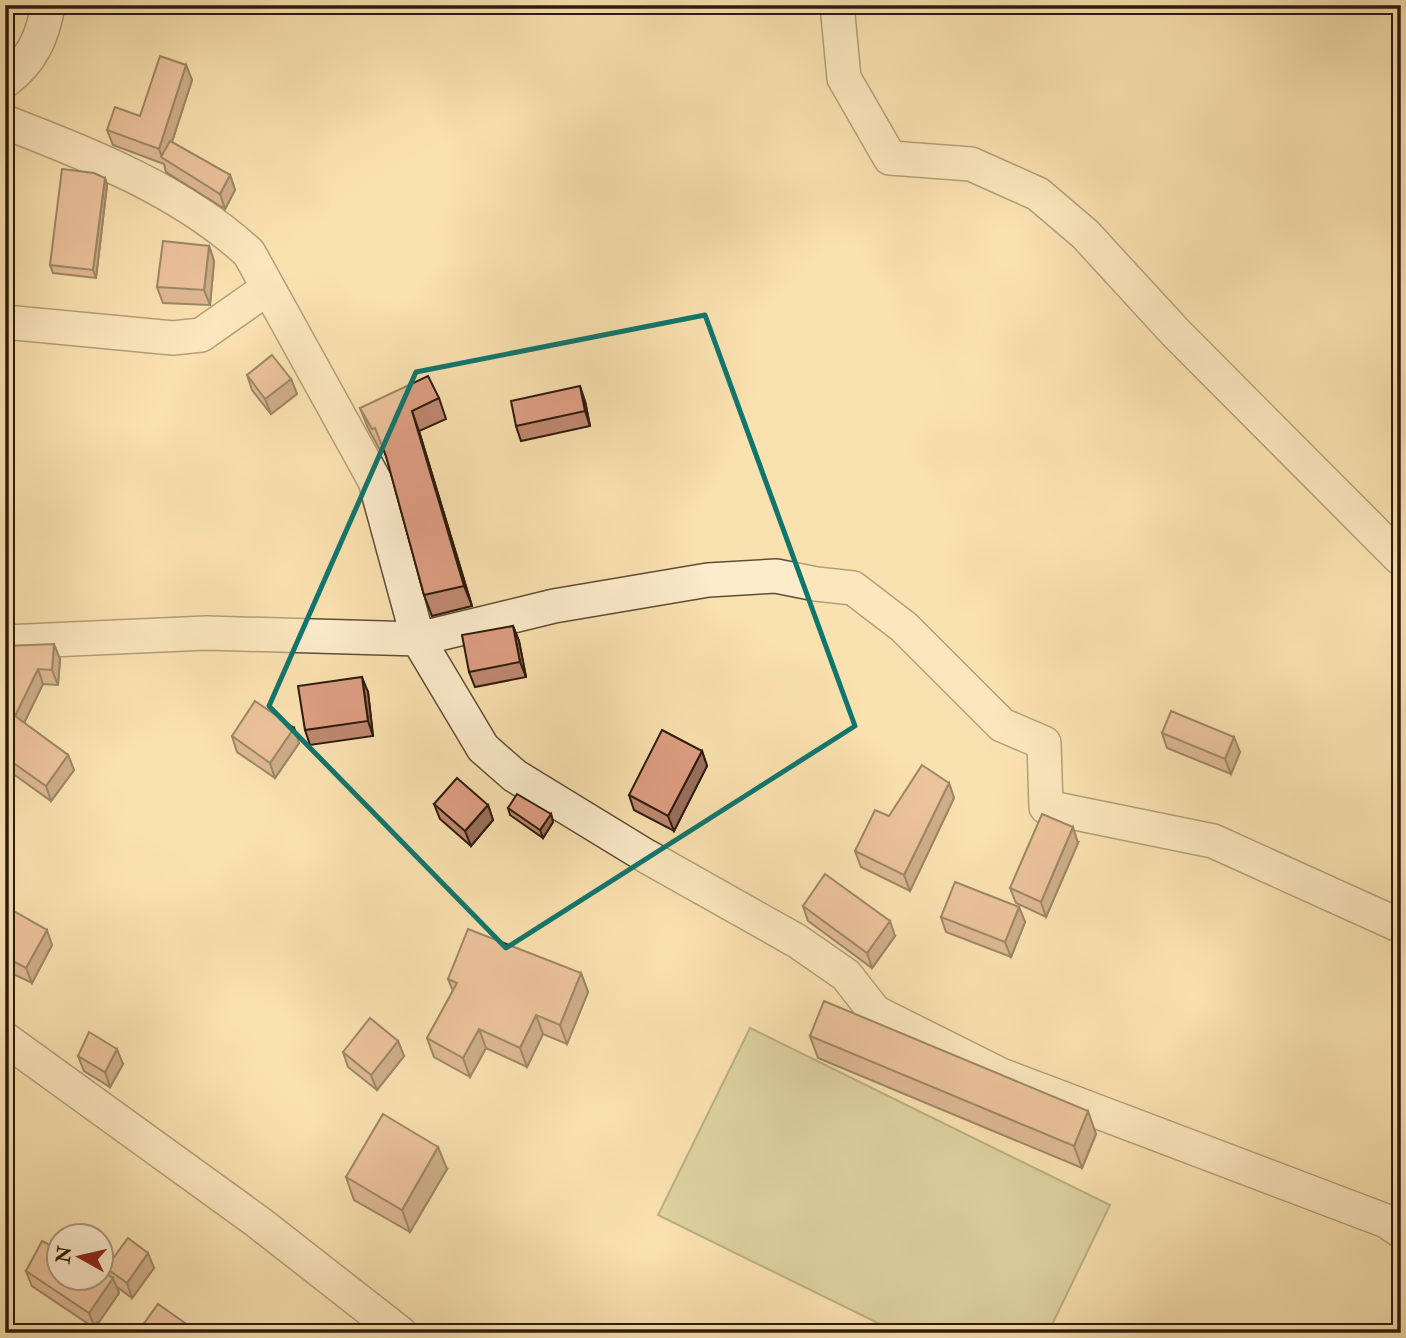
<svg xmlns="http://www.w3.org/2000/svg" width="1406" height="1338" viewBox="0 0 1406 1338" font-family="'IM FELL Double Pica',serif">
<style>
.green{fill:#bcc48d;stroke:#74704c;stroke-width:2}
.lines{fill:none;stroke-linecap:round;stroke-linejoin:round}
.minor-casing{stroke:#604d35;stroke-width:36}
.minor{stroke:#fceccc;stroke-width:33}
.wall{fill:#bf8871;stroke:#2c1b0c;stroke-width:2}
.shaded-wall{fill:#9b6f5c;stroke:#2c1b0c;stroke-width:2}
.building{fill:#de9e83;stroke:#2c1b0c;stroke-width:2}
.marked{fill:none;stroke:#0f766e;stroke-width:5;stroke-linejoin:round}
</style>
<rect width="100%" height="100%" fill="#fae2b0"/>
<filter id="stains"><feTurbulence type="fractalNoise" baseFrequency=".00286" numOctaves="4"/><feColorMatrix values="0 0 0 0 .2 0 0 0 0 .09 0 0 0 0 .02 0 0 0 .5 -.17"/></filter>
<radialGradient id="worn" r=".72"><stop offset=".6" stop-color="#630" stop-opacity="0"/><stop offset="1" stop-color="#630" stop-opacity=".3"/></radialGradient>
<polygon class="green" points="750,1028 1110,1205 1048,1333 898,1333 658,1215"/>
<g class="lines">
<g class="minor-casing">
<g id="minor">
<polyline points="837,5 844,78 890,158 971,164 1038,194 1085,234 1176,333 1401,559"/>
<path d="M 5,81 C 31,62 43,37 48,5"/>
<path d="M 5,122 C 90,155 181,190 249,253 L 375,481 L 418,639 L 554,606 L 708,580 L 776,576 L 816,584 L 853,588 L 904,627 L 1002,725 L 1044,743 L 1046,807 L 1213,841 L 1401,926"/>
<polyline points="5,322 173,338 201,335 268,288"/>
<polyline points="5,642 206,633 418,639 483,748 515,776 646,856 797,941 846,975 875,1012 1001,1075 1386,1221 1401,1231"/>
<polyline points="5,1039 258,1222 400,1333"/>
</g>
</g>
<use href="#minor" class="minor"/>
</g>
<g class="wall">
<polygon points="186,65 192,80 172,142 230,175 235,190 225,209 166,172 164,164 113,145 107,130 140,116"/>
<polygon points="105,178 107,185 96,278 53,273 50,265"/>
<polygon points="209,246 214,261 210,305 163,303 157,287"/>
<polygon points="247,375 291,379 297,394 271,414 252,390"/>
<polygon points="439,398 446,419 419,431 472,606 432,616 424,595 387,459 383,448 380,450 368,428 360,408"/>
<polygon points="585,401 590,426 521,441 516,426"/>
<polygon points="513,626 519,641 526,677 475,687 469,672"/>
<polygon points="5,646 60,659 58,685 43,684 24,723 68,755 74,770 51,801 5,768"/>
<polygon points="368,692 373,736 310,745 305,730"/>
<polygon points="294,728 299,743 275,778 237,752 232,736"/>
<polygon points="1162,733 1240,752 1231,774 1167,748"/>
<polygon points="702,751 707,766 674,831 634,810 629,795"/>
<polygon points="949,783 954,798 910,891 861,867 855,851 889,816"/>
<polygon points="434,804 488,805 493,820 471,846 440,819"/>
<polygon points="508,808 551,814 553,822 543,838 510,815"/>
<polygon points="1078,843 1046,917 1016,903 1010,888"/>
<polygon points="5,906 52,945 32,983 5,970"/>
<polygon points="803,906 895,936 872,968 808,921"/>
<polygon points="1019,907 1025,922 1011,957 946,932 941,917"/>
<polygon points="581,973 588,992 567,1044 543,1034 527,1067 486,1048 470,1077 434,1057 427,1038 453,991 448,979"/>
<polygon points="810,1036 1096,1134 1082,1168 818,1058"/>
<polygon points="398,1041 404,1056 377,1090 348,1067 343,1052"/>
<polygon points="78,1056 123,1064 110,1087 84,1071"/>
<polygon points="447,1169 410,1232 354,1200 346,1177"/>
<polygon points="106,1268 154,1268 132,1298 117,1287 119,1293 98,1323 93,1327 32,1286 26,1271 109,1275"/>
</g>
<g class="shaded-wall">
<polygon points="186,65 192,80 166,160 162,157 159,149"/>
<polygon points="230,175 235,190 225,209 220,194"/>
<polygon points="105,178 107,185 96,278 93,270"/>
<polygon points="209,246 214,261 210,305 204,290"/>
<polygon points="291,379 297,394 271,414 265,399"/>
<polygon points="580,386 585,401 590,426 585,411"/>
<polygon points="412,411 419,431 472,606 464,586"/>
<polygon points="513,626 519,641 526,677 520,662"/>
<polygon points="54,644 60,659 58,685 52,670"/>
<polygon points="38,669 43,684 20,731 15,716"/>
<polygon points="362,677 368,692 373,736 368,721"/>
<polygon points="294,728 299,743 275,778 270,763"/>
<polygon points="1234,737 1240,752 1231,774 1225,759"/>
<polygon points="702,751 707,766 674,831 668,816"/>
<polygon points="68,755 74,770 51,801 46,786"/>
<polygon points="949,783 954,798 910,891 904,875"/>
<polygon points="488,805 493,820 471,846 465,831"/>
<polygon points="551,814 553,822 543,838 540,830"/>
<polygon points="1073,827 1078,843 1046,917 1041,902"/>
<polygon points="1019,907 1025,922 1011,957 1005,942"/>
<polygon points="890,921 895,936 872,968 867,953"/>
<polygon points="47,930 52,945 32,983 26,968"/>
<polygon points="581,973 588,992 567,1044 560,1025"/>
<polygon points="536,1015 543,1034 527,1067 520,1048"/>
<polygon points="479,1029 486,1048 470,1077 463,1058"/>
<polygon points="398,1041 404,1056 377,1090 371,1075"/>
<polygon points="117,1049 123,1064 110,1087 105,1072"/>
<polygon points="1088,1111 1096,1134 1082,1168 1074,1146"/>
<polygon points="438,1147 447,1169 410,1232 402,1210"/>
<polygon points="148,1253 154,1268 132,1298 127,1283"/>
<polygon points="113,1278 119,1293 95,1328 89,1313"/>
</g>
<g class="building">
<polygon points="160,56 186,65 159,149 107,130 115,107 140,116"/>
<polygon points="170,141 230,175 220,194 161,157"/>
<polygon points="62,169 94,173 105,178 93,270 50,265"/>
<polygon points="163,241 209,246 204,290 157,287"/>
<polygon points="272,355 291,379 265,399 247,375"/>
<polygon points="428,376 439,398 412,411 464,586 424,595 386,456 375,428 372,429 360,408"/>
<polygon points="580,386 585,411 516,426 511,401"/>
<polygon points="513,626 520,662 469,672 462,635"/>
<polygon points="54,644 52,670 38,669 15,716 68,755 46,786 5,757 5,646"/>
<polygon points="362,677 368,721 305,730 298,686"/>
<polygon points="255,701 294,728 270,763 232,736"/>
<polygon points="1171,711 1234,737 1225,759 1162,733"/>
<polygon points="662,730 702,751 668,816 629,795"/>
<polygon points="922,765 949,783 904,875 855,851 875,810 889,816"/>
<polygon points="457,778 488,805 465,831 434,804"/>
<polygon points="517,794 551,814 540,830 508,808"/>
<polygon points="1042,814 1073,827 1041,902 1010,888"/>
<polygon points="825,874 890,921 867,953 803,906"/>
<polygon points="955,882 1019,907 1005,942 941,917"/>
<polygon points="5,906 47,930 26,968 5,957"/>
<polygon points="468,929 581,973 560,1025 536,1015 520,1048 479,1029 463,1058 427,1038 457,983 448,979"/>
<polygon points="824,1001 1088,1111 1074,1146 810,1036"/>
<polygon points="370,1018 398,1041 371,1075 343,1052"/>
<polygon points="89,1032 117,1049 105,1072 78,1056"/>
<polygon points="383,1114 438,1147 402,1210 346,1177"/>
<polygon points="128,1238 148,1253 127,1283 106,1268"/>
<polygon points="42,1241 60,1250 60,1278 102,1278 102,1271 113,1278 89,1313 26,1271"/>
<polygon points="158,1304 195,1330 193,1333 137,1333"/>
<polygon points="97,1322 110,1333 89,1333"/>
</g>
<path d="M0 0H1406V1338H0ZM 705,315 L 855,726 L 506,948 L 269,706 L 416,372 Z" fill="#fae2b0" fill-opacity=".55" fill-rule="evenodd"/>
<path class="marked" d="M 705,315 L 855,726 L 506,948 L 269,706 L 416,372 Z"/>
<rect width="1406" height="1338" fill="none" stroke="#fae2b0" stroke-width="28"/>
<rect x="7" y="7" width="1392" height="1324" fill="none" stroke="#2c1b0c" stroke-width="3.5"/>
<rect x="14" y="14" width="1378" height="1310" fill="none" stroke="#2c1b0c" stroke-width="2"/>
<g transform="translate(80 1257) rotate(278)"><circle r="33" fill="#fceccc" stroke="#a9987f" stroke-width="2"/>
<path d="M0-5L12 26L0 18L-12 26Z" fill="#8f2418"/>
<text y="-10" font-size="19" font-weight="bold" text-anchor="middle" fill="#2c1b0c">N</text>
</g>
<rect width="100%" height="100%" filter="url(#stains)"/>
<rect width="100%" height="100%" fill="url(#worn)"/>
</svg>
